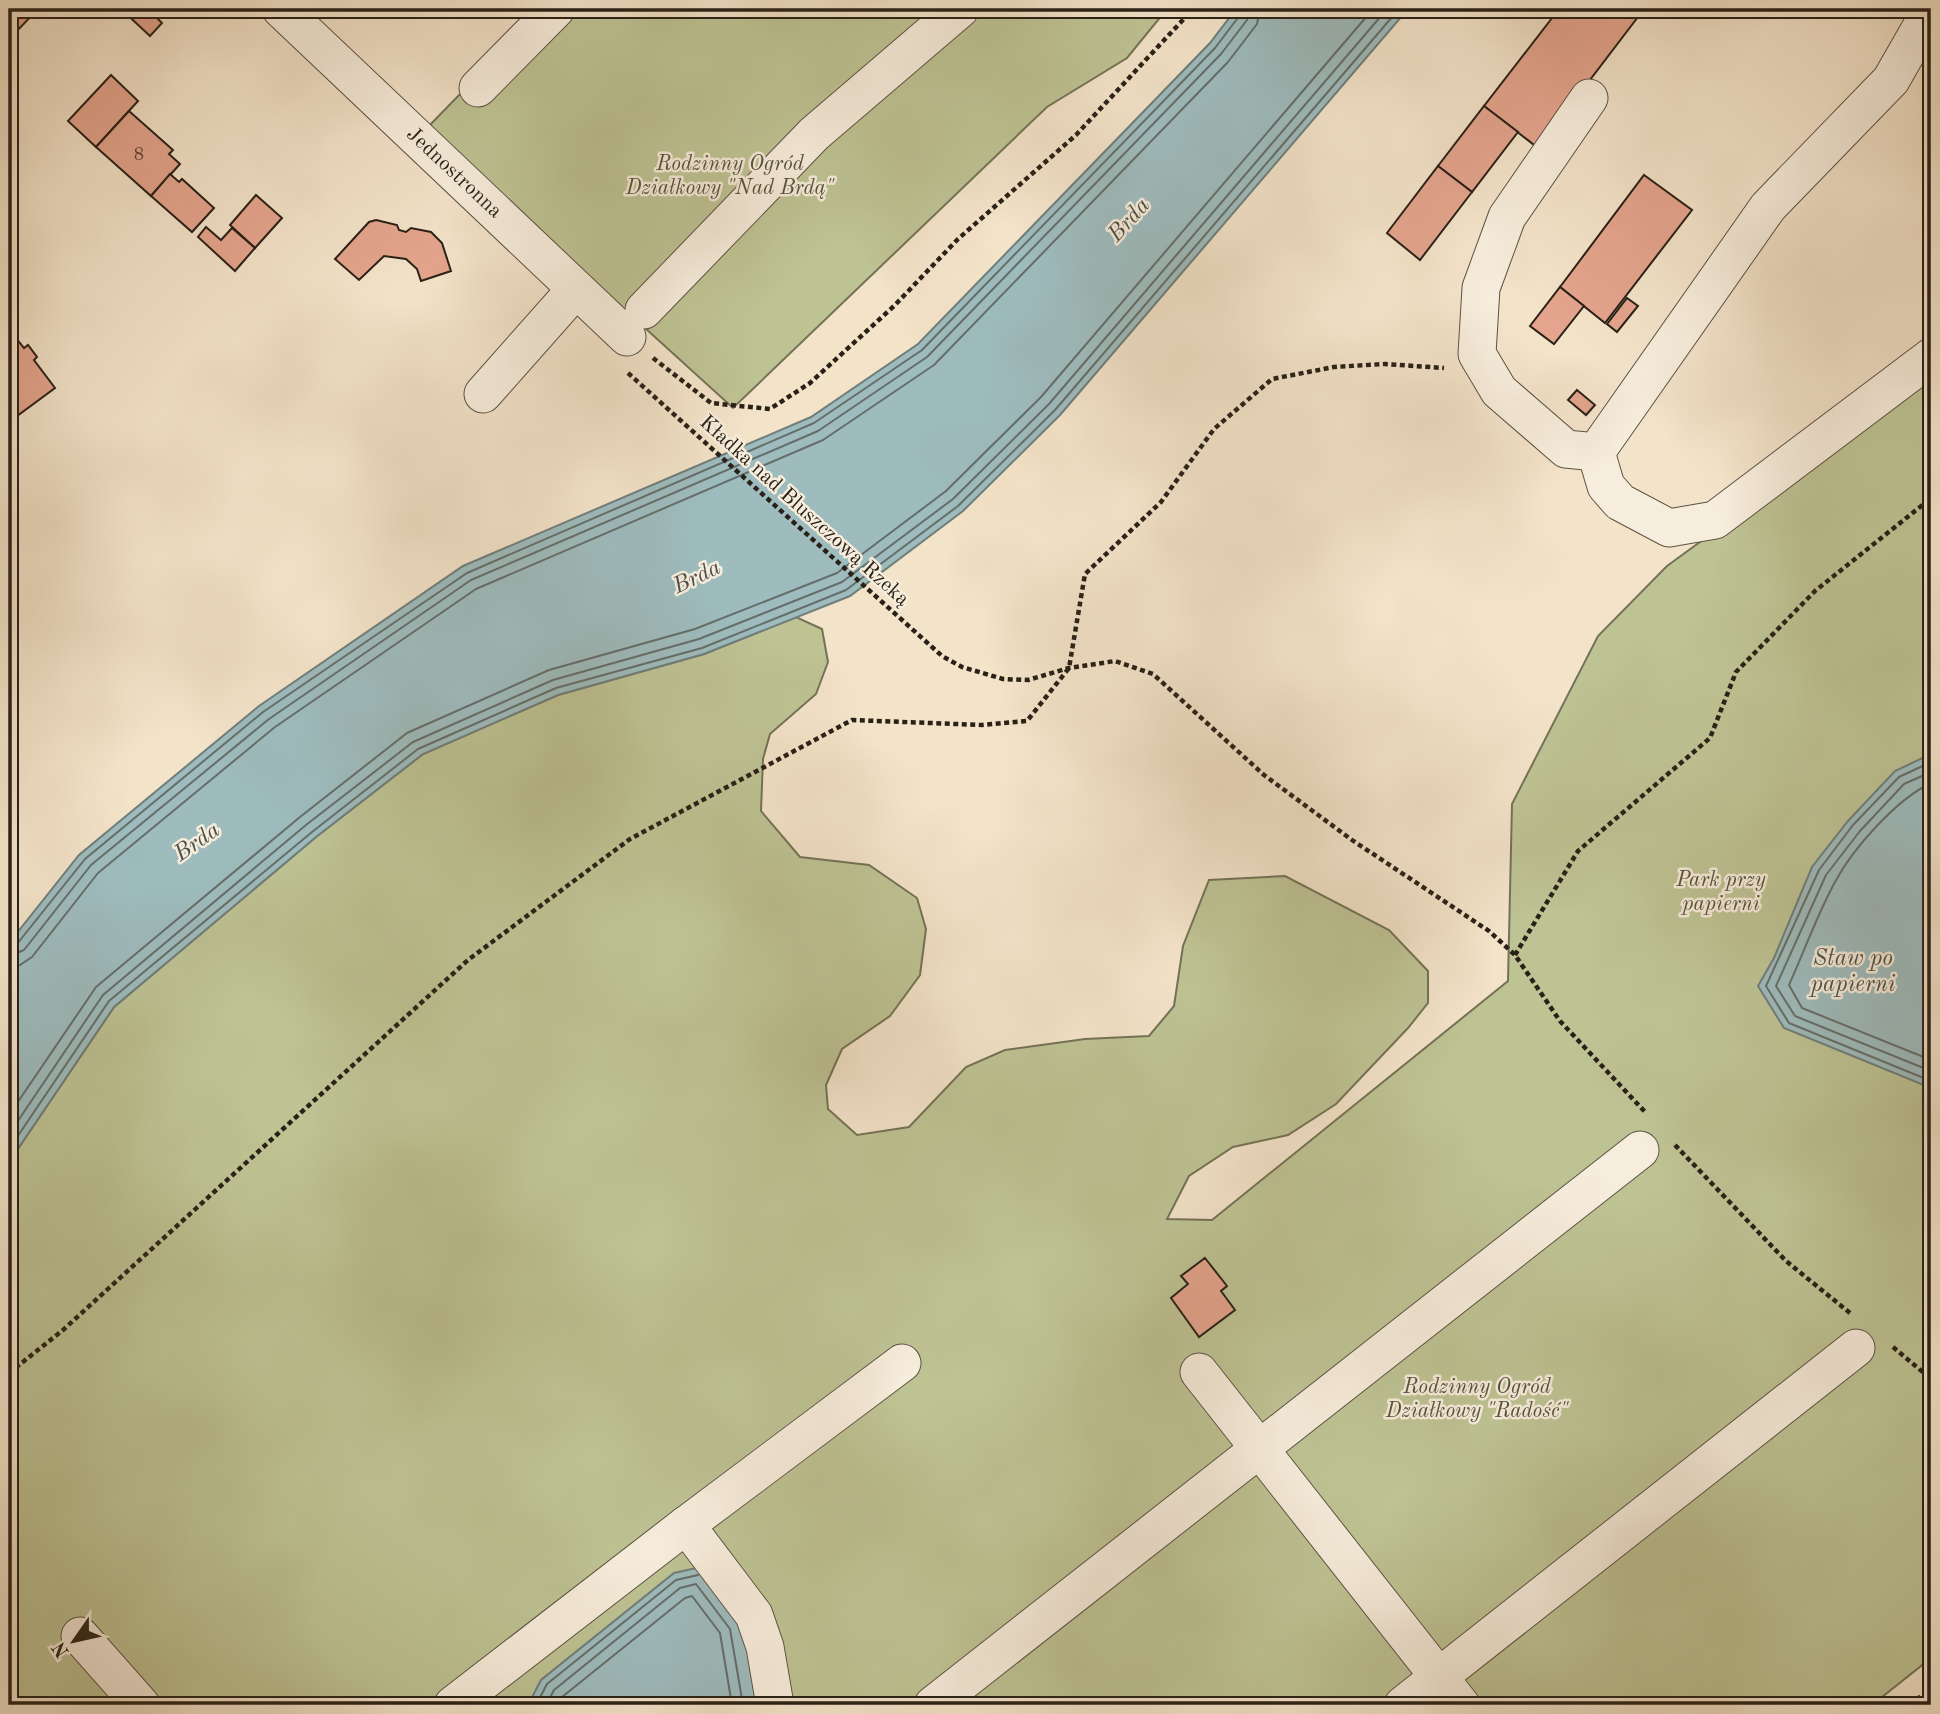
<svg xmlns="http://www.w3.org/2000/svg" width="1940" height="1714" viewBox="0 0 1940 1714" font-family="'Old Standard TT',serif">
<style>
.green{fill:#bec394;stroke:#747256;stroke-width:2}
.water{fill:#9ebcbe;stroke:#6f7e7b;stroke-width:2}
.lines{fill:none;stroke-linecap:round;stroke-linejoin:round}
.shore{stroke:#646e6a;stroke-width:2}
.building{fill:#e4a48d;stroke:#292117;stroke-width:2}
.minor-casing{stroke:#5c5244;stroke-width:39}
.path{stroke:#292117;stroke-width:4.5;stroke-dasharray:5 3.5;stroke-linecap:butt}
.minor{stroke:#f7eddc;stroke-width:37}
.labels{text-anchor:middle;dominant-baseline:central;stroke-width:5;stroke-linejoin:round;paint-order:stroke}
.number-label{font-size:18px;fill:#584234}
.park-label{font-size:21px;font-style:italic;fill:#56523c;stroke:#f7eddc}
.street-label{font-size:21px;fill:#292117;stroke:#f7eddc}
.water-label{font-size:23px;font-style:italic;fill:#4c5049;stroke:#f7eddc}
</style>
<rect width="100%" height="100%" fill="#f3e3c9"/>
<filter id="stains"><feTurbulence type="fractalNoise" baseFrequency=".00286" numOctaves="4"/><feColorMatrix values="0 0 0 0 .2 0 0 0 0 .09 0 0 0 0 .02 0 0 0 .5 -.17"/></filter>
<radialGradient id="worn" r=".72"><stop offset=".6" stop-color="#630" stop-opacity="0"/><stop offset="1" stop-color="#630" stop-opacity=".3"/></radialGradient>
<g class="green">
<polygon points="543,9 1167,9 1127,58 1047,107 733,408 426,129"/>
<polygon points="1931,374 1931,1658 1872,1705 9,1705 9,1162 114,1007 316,837 423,754 558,695 704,654 796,617 822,629 828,662 816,694 770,734 763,759 761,811 800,857 869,865 917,898 926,929 920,975 890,1016 842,1049 826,1085 828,1109 857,1135 909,1127 966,1067 1005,1050 1085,1039 1149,1036 1174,1006 1183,946 1209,880 1285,876 1389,930 1428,971 1428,1003 1408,1028 1336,1104 1288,1135 1233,1147 1189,1176 1167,1219 1212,1220 1508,981 1512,804 1598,636 1667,566"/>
</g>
<g class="water">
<polygon points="1236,9 1408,9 1060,415 963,511 850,596 704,654 558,695 423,754 316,837 114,1007 9,1162 9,943 79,855 259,706 463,566 811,417 918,344 1210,43"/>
<polygon points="1931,754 1931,1088 1784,1028 1758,986 1774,958 1812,867 1848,821 1895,771"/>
<polygon points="705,1566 745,1622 759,1705 528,1705 541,1680 674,1573"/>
</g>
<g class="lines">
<g class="shore">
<polyline points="1931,762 1899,777 1853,825 1819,870 1766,986 1789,1023 1931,1081"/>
<polyline points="1931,772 1904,784 1860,831 1826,875 1776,986 1795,1016 1931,1071"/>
<path d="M 1931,783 C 1897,799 1853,848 1835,882 C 1817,915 1804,952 1789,985 L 1802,1008 L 1931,1060"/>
<polyline points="9,947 17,944 85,859 263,712 467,573 814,423 922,350 1215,48 1240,15 1241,9"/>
<polyline points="9,956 24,950 91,865 269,719 471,580 818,431 927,357 1221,54 1247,20 1250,9"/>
<polyline points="9,966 20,965 32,957 98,873 275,727 476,589 823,440 934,365 1228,62 1257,24 1260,9"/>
<polyline points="9,1115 96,987 300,817 407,733 549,670 695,629 837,573 946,491 1041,397 1373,9"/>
<polyline points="9,1134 103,995 306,825 413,742 553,680 699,639 842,582 953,499 1049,404 1387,9"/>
<polyline points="9,1149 109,1001 312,832 418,749 556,688 702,648 846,590 958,506 1055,410 1399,9"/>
<polyline points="536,1705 547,1684 676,1580 698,1575"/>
<polyline points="546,1705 554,1690 680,1588 696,1584 730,1629 743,1705"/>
<polyline points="557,1705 562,1697 685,1598 692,1596 720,1633 732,1705"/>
</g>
</g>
<g class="building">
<polygon points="12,9 38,9 15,33 9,26 9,12"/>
<polygon points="121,9 159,9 153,14 162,23 150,36"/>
<polygon points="1559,9 1644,9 1538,148 1484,106"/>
<polygon points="111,75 138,101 96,147 68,121"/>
<polygon points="1484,106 1518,132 1472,192 1438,166"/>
<polygon points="129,111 173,150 169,154 180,164 151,196 96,147"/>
<polygon points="1438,166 1472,192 1420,260 1387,233"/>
<polygon points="170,174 179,182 182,179 214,208 192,232 151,196"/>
<polygon points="1644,175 1692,210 1605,323 1560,287"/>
<polygon points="256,195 282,218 255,248 230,225"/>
<polygon points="376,220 397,225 399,230 406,232 411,228 431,232 442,243 451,271 421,281 417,269 406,259 384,256 359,280 335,259 369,222"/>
<polygon points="206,227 221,240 232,228 255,248 235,271 198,237"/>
<polygon points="1560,287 1584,306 1554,344 1530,326"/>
<polygon points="1627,298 1638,306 1617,332 1607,324"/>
<polygon points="9,329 24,348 28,345 37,357 34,360 55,388 17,416 9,405"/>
<polygon points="1577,390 1595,405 1586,415 1568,400"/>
<polygon points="1205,1258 1227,1286 1221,1291 1235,1310 1199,1337 1171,1298 1188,1284 1181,1276"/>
</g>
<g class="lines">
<g class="minor-casing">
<g id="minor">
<polyline points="281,9 627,337"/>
<polyline points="478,88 556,9"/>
<polyline points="1589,98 1507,217 1481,288 1477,354 1499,391 1566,449 1596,452 1768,207 1891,80 1931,10"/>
<polyline points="644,310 814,134 960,9"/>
<polyline points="483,394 576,289"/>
<polyline points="1596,452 1606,486 1620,502 1669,528 1715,520 1931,357"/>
<polyline points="1199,1372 1461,1705"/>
<polyline points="686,1525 902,1363"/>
<polyline points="80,1636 141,1705"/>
<polyline points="453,1705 686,1525 754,1615 765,1647 775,1705"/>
<polyline points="933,1705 1640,1150"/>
<polyline points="1403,1705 1856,1348"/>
</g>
</g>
<g class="path">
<polyline points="653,358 711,403 770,409 810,383 894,306 958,239 1076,135 1193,9"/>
<polyline points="628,373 942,656 962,667 1003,679 1028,680 1069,668 1115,661 1153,674 1264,775 1352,840 1489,931 1515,955 1560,1021 1646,1113"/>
<polyline points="1515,955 1578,851 1710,738 1736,672 1815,591 1925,503 1931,493"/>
<polyline points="1675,1145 1786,1261 1850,1313"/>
<polyline points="1893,1347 1931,1379"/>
<polyline points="9,1373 63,1330 468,960 630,839 852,720 982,725 1027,721 1069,668 1085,574 1161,502 1214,429 1272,379 1334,367 1385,364 1444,368"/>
<polyline points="1910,1705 1931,1688"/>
</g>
<use href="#minor" class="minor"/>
</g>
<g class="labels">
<g class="number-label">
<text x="139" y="155">8</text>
</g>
<g class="park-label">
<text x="730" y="164">Rodzinny Ogród<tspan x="730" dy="24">Działkowy "Nad Brdą"</tspan></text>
<text x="1721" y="880">Park przy<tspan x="1721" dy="24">papierni</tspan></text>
<text x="1477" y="1387">Rodzinny Ogród<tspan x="1477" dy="24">Działkowy "Radość"</tspan></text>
</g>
<g class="street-label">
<text transform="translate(454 173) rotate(43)">Jednostronna</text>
<text transform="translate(804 511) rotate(42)">Kładka nad Bluszczową Rzeką</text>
</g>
<g class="water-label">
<text transform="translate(1129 220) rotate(-48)">Brda</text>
<text transform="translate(697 577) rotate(-26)">Brda</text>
<text transform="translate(197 842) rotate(-35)">Brda</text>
<text x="1853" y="958">Staw po<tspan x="1853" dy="26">papierni</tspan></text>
</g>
</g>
<rect width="1940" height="1714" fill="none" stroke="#f3e3c9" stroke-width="35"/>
<rect x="10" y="10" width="1919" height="1693" fill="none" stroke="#292117" stroke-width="3.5"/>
<rect x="18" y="18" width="1905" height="1679" fill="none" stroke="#292117" stroke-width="2"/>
<g transform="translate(74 1641) rotate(236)" stroke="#f7eddc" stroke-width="5" paint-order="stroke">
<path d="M0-5L12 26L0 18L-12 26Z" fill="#292117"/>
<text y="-10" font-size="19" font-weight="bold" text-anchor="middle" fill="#292117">N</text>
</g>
<rect width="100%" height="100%" filter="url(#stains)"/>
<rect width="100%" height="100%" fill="url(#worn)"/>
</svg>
